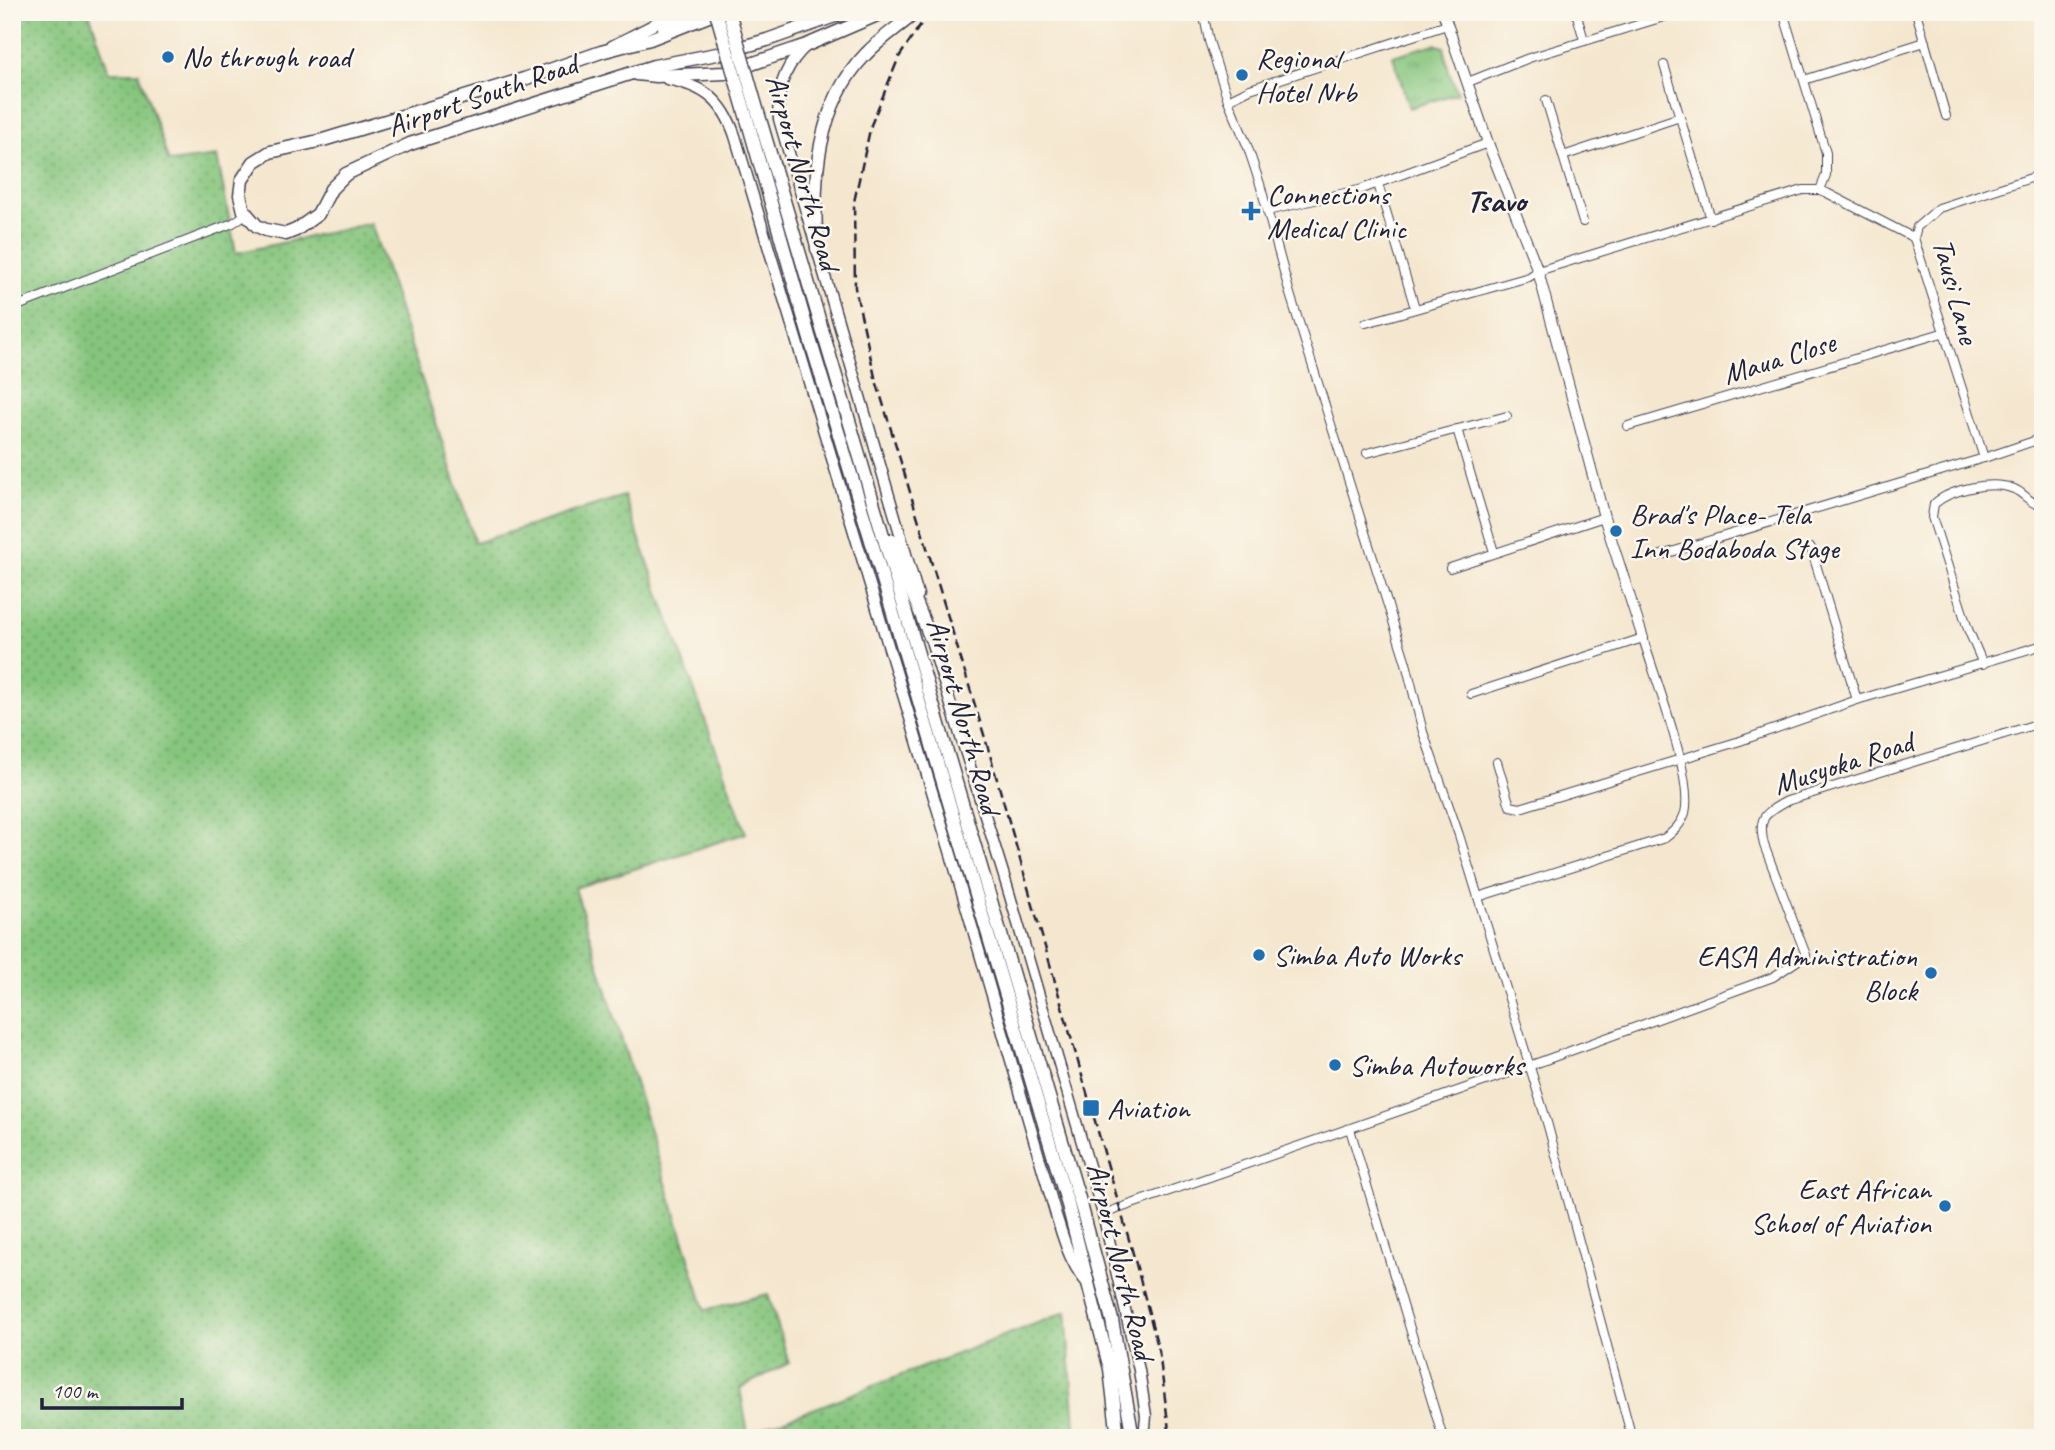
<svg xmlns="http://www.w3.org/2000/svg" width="2055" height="1450" viewBox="0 0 2055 1450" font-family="Caveat,sans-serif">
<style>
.grass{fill:url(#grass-dots);stroke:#54745c;stroke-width:2}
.park{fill:url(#park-tufts);stroke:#54745c;stroke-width:2}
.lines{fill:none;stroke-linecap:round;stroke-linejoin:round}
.minor-casing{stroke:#424051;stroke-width:10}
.tertiary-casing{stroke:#424051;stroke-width:12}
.secondary-casing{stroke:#424051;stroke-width:13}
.primary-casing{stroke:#424051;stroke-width:15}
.minor{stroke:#fff;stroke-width:8}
.tertiary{stroke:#fff;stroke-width:10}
.secondary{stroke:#fff;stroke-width:10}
.primary{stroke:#fff;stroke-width:12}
.rail{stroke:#22223b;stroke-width:2.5;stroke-dasharray:10 5;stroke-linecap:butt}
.primary-bridge-casing{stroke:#424051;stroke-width:15;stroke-linecap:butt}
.primary-bridge{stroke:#fff;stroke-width:12}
.poi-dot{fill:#1f6fb2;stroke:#fbf7ec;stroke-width:2.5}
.labels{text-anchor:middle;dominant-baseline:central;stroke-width:5;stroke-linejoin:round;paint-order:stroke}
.poi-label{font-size:30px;fill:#22223b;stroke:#fbf7ec;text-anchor:start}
.street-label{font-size:30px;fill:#22223b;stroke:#fbf7ec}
.neighbourhood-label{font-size:32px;font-weight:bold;fill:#22223b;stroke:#fbf7ec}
</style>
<defs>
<pattern id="grass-dots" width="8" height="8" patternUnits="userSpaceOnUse" patternTransform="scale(1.75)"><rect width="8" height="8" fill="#85c57d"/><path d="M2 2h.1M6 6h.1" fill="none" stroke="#6ca068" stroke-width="1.8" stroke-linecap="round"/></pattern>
<pattern id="park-tufts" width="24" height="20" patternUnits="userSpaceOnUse" patternTransform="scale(1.75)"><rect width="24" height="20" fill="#85c57d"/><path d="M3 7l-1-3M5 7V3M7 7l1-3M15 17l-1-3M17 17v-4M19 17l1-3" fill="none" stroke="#6ca068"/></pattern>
</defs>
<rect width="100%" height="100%" fill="#fbf7ec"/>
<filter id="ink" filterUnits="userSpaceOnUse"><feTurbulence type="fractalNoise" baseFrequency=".0143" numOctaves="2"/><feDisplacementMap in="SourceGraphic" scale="14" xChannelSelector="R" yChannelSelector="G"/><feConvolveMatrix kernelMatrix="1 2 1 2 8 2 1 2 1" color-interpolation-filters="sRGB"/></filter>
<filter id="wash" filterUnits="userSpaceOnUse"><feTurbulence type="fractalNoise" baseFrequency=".00686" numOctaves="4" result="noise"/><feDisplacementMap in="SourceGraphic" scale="28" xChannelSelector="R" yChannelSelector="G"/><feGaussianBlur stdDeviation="1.57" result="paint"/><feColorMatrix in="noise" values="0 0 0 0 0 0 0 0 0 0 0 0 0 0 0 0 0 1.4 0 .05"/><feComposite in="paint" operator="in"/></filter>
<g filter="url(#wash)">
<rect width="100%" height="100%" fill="#f5e7cf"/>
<polygon class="grass" points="12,12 89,12 109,72 139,72 169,162 217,156 236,253 371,223 475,543 624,496 746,833 575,888 705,1310 768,1294 789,1363 740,1388 748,1434 1066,1312 1076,1438 12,1438"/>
<polygon class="park" points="1435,44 1444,47 1449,72 1458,93 1409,108 1393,56"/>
</g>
<g filter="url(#ink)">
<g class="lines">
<g class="minor-casing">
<g id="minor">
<polyline points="1203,12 1209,41 1228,100 1247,145 1260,184 1290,294 1406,663 1423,732 1459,835 1548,1126 1632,1438"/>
<polyline points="1576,12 1584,40"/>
<polyline points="1783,12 1826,153 1826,175 1820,190"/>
<polyline points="1916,12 1946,116"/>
<polyline points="1664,65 1711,219"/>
<polyline points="1804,80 1925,42"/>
<polyline points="1468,82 1529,58 1680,12"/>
<polyline points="1228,100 1250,89 1447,25"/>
<polyline points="1546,100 1583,222"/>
<polyline points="1563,156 1680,117"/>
<polyline points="1378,184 1415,308"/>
<polyline points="1267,211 1362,189 1488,143"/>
<polyline points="12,308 233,223 246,214"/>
<polyline points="1366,323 1529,277 1538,271 1803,190 1820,190 1827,193 1914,238"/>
<polyline points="1628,426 1942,333"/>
<polyline points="1457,429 1494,552"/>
<polyline points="1367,453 1507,416"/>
<polyline points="1984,458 1914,238 1917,227 1939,208 2043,174"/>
<polyline points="1811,548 1857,700"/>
<polyline points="1658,556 1984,458 2043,438"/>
<polyline points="1450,568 1604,517"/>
<path d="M 1983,664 L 1968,629 L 1932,517 L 1934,504 C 1951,489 1992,480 2014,489 C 2026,494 2029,504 2043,506"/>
<path d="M 1471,694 L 1643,638 C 1654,676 1694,778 1685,813 C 1681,825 1674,831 1665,838 L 1478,897"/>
<polyline points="1497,762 1510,806 1520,808 1740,741 1857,700 2043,645"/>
<polyline points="1350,1129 1443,1438"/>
<path d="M 1103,1214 L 1529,1066 L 1773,977 L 1806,955 L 1764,845 C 1758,818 1763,814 1787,801 L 2043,722"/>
</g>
</g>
<g class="tertiary-casing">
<polyline id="tertiary" points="1443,12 1488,143 1538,271 1604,517 1643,638"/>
</g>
<g class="secondary-casing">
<g id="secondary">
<path d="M 807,45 C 785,65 776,90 779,119 L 918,595"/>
<polyline points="612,46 653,25 667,12"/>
<path d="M 667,79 C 704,86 723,100 735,136 L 950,851 L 1056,1215 C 1064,1240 1070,1265 1089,1285"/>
<polyline points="928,631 1007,886 1103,1214 1139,1370 1146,1416 1144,1438"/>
</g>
</g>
<g class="primary-casing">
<g id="primary">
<polyline points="719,12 650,39 601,52 524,79 323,140 270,152 254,162 242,180 240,195 244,211 257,226 266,230 286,234 296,230 318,214 331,189 346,174 410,144 654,66 717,54 767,40 846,12"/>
<polyline points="664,28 685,12"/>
<polyline points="636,74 656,76 725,73 807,45 884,12"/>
<polyline points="759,116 1083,1212 1112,1320 1133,1438"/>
<polyline points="747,119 809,336 884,583 1068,1205 1110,1369 1118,1438"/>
<path d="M 817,249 C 812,181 816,105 866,54 C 881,38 900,26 916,12"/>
<polyline points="891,540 930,637"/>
</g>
</g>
<use href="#minor" class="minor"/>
<use href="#tertiary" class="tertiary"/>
<use href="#secondary" class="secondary"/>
<use href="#primary" class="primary"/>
<polyline class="rail" points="929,12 899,57 871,125 854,202 855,288 875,377 988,748 1136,1264 1159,1351 1170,1438"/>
<g class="primary-bridge-casing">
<g id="primary-bridge">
<polyline points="716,12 747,119"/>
<polyline points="729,12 759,116"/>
</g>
</g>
<use href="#primary-bridge" class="primary-bridge"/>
</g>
</g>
<g class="poi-dot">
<circle cx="168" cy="57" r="7"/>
<circle cx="1242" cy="75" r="7"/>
<path d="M1247.5 200.5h7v7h7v7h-7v7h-7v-7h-7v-7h7z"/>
<circle cx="1616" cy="531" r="7"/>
<circle cx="1259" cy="955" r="7"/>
<circle cx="1931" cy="973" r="7"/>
<circle cx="1335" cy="1065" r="7"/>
<rect x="1082" y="1099" width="18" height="18" rx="3.5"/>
<circle cx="1945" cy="1206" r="7"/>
</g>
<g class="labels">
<g class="poi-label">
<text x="182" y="57">No through road</text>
<text x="1256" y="58">Regional<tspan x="1256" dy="34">Hotel Nrb</tspan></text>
<text x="1267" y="194">Connections<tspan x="1267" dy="34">Medical Clinic</tspan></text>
<text x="1630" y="514">Brad's Place- Tela<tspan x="1630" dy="34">Inn Bodaboda Stage</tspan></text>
<text x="1273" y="955">Simba Auto Works</text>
<text x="1917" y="956" text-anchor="end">EASA Administration<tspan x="1917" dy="34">Block</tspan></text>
<text x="1349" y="1065">Simba Autoworks</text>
<text x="1107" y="1108">Aviation</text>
<text x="1931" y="1189" text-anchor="end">East African<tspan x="1931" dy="34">School of Aviation</tspan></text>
</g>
<g class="street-label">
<text transform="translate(482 95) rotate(-19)">Airport South Road</text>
<text transform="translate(803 172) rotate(74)">Airport North Road</text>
<text transform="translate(1956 291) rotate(75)">Tausi Lane</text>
<text transform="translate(1779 358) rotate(-17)">Maua Close</text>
<text transform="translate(964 716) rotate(74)">Airport North Road</text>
<text transform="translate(1843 763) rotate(-18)">Musyoka Road</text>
<text transform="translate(1121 1261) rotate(76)">Airport North Road</text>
</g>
<g class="neighbourhood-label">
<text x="1496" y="200">Tsavo</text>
</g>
</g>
<rect width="2055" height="1450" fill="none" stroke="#fbf7ec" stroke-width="42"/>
<path d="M42 1398v10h140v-10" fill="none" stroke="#22223b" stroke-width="3.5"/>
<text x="52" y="1398" font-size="21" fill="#22223b" stroke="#fbf7ec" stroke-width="5" paint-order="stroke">100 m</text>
</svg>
